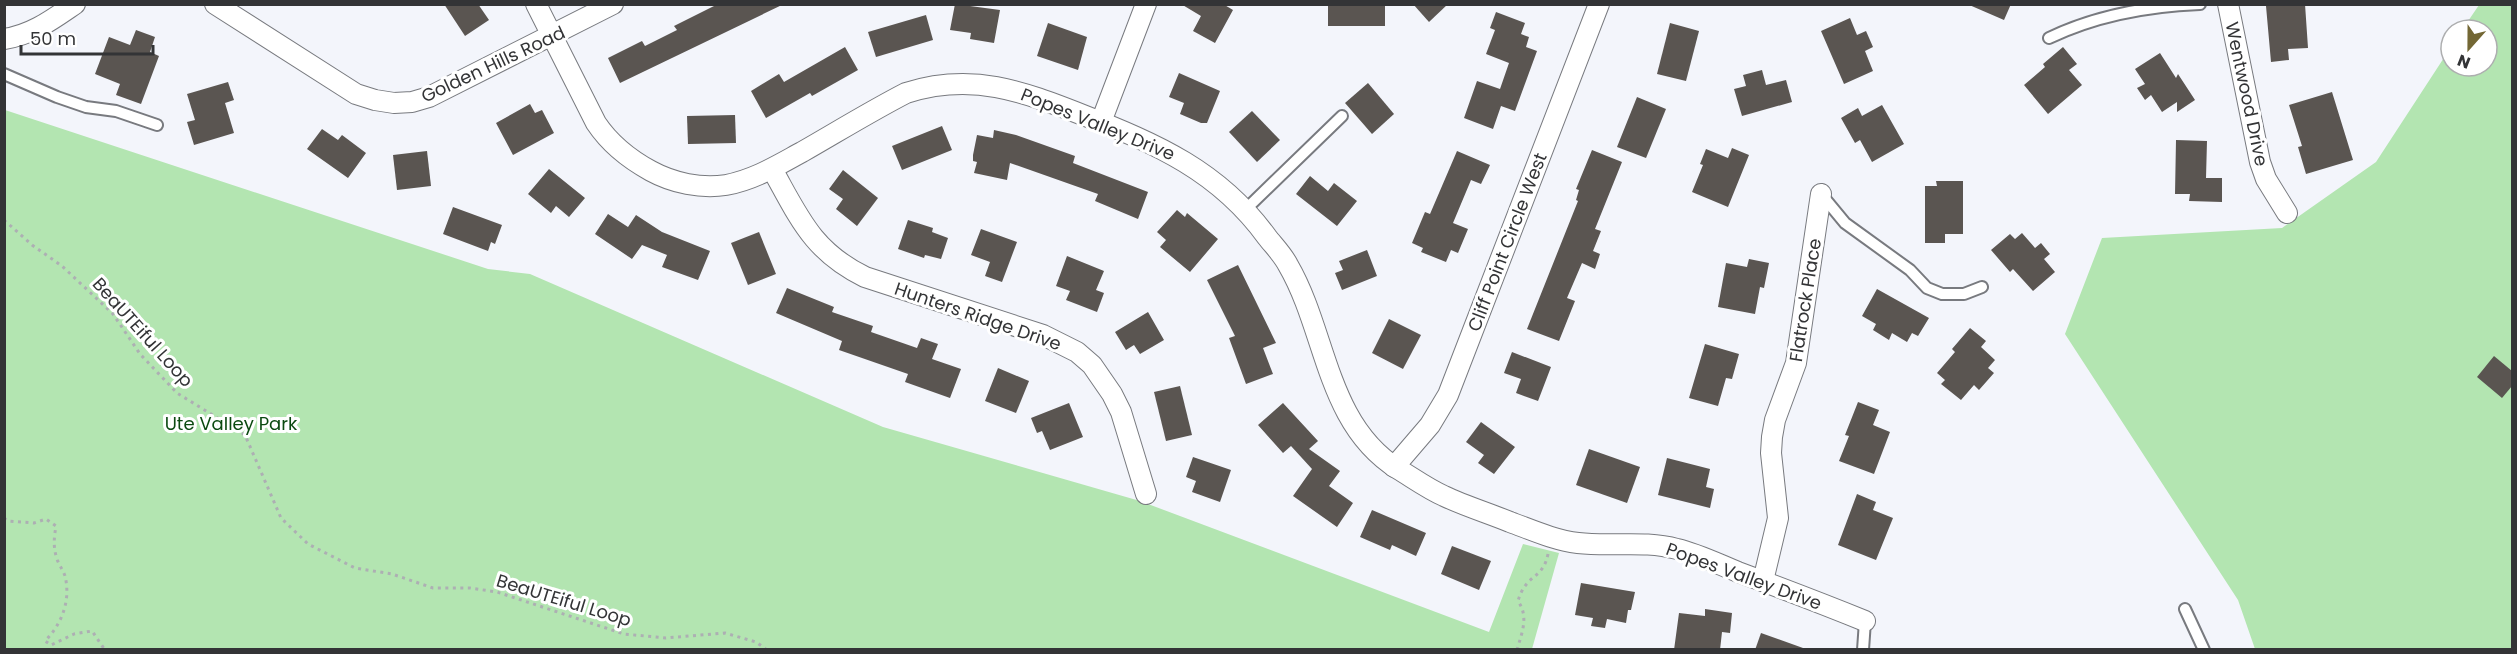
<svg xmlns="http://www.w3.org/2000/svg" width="2517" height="654" viewBox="0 0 2517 654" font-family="Poppins,sans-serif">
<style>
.green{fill:#b3e5b1}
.building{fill:#5a5551}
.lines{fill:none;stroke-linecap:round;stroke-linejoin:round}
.service-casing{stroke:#787a7f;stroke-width:14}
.minor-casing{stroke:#787a7f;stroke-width:22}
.path{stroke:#adafb3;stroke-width:3;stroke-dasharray:3 4.5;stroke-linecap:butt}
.service{stroke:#fff;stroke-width:10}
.minor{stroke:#fff;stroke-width:20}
.labels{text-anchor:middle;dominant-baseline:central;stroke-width:6;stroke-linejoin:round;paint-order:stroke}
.street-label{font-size:18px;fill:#333436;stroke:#fff}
.park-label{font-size:18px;fill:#0c4a11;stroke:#fff}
</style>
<rect width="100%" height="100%" fill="#f3f5fb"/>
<g class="green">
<polygon points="2479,5 2512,5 2512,649 2255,649 2238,600 2065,334 2102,238 2282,228 2376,162 2451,47 2451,66 2487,66 2487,30 2462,30"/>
<polygon points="5,110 488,269 530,274 883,427 1140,501 1489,632 1523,544 1559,553 1532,649 5,650"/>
</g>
<g class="building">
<polygon points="444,4 478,4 489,20 465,36"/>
<polygon points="718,4 784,4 620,83 608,58 642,41 645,46 677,30 674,26"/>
<polygon points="955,4 1000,10 994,43 970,39 971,33 950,30"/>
<polygon points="1181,4 1223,4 1233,10 1215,43 1193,31 1201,16"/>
<rect x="1328" y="4" width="57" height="22"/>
<polygon points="1413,4 1448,4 1429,22"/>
<polygon points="1967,4 2011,4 2004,20"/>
<polygon points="2305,4 2308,48 2288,49 2289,60 2271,62 2266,6"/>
<polygon points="1496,12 1525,23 1521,34 1529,37 1526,47 1537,51 1515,111 1501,106 1493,129 1464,118 1477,81 1500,89 1509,63 1486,54 1495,30 1490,28"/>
<polygon points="926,15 933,40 876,57 868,32"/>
<polygon points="1850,18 1857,35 1866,31 1873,47 1865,51 1873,71 1844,84 1821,31"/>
<polygon points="1048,23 1087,37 1078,70 1037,56"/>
<polygon points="1670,23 1699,31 1686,81 1657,74"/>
<polygon points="136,30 155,37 150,52 159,56 141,104 116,95 120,84 95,74 109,37 130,45"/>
<polygon points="845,47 858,70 812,96 810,93 766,118 751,91 779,74 784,82"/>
<polygon points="2063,47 2077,64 2069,70 2082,85 2048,114 2024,85 2045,67 2043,64"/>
<polygon points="2160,53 2176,78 2178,74 2195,100 2177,112 2177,102 2162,112 2151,95 2145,100 2137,88 2145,84 2135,69"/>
<polygon points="1762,70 1766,85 1786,80 1792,102 1742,116 1734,89 1746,86 1743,75"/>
<polygon points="1179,73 1220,91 1207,123 1201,123 1180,114 1184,103 1169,97"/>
<polygon points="228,82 234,100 225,103 234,133 194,145 187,122 195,120 187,94"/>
<polygon points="1368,83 1394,114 1372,134 1345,103"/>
<polygon points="2332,92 2353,160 2306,174 2298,147 2302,146 2289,105"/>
<polygon points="1637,97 1666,109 1646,158 1617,147"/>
<polygon points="530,104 535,113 542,110 554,133 513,155 496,123"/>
<polygon points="1882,105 1904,144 1872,162 1860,140 1855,143 1841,118 1858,108 1862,116"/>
<polygon points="1252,111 1280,140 1257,162 1229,132"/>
<polygon points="735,115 736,143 688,144 687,116"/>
<polygon points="942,126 952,150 902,170 892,146"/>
<polygon points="322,129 338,140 342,135 366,153 348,178 307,149"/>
<polygon points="994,130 1016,135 1075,156 1073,163 1148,192 1138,219 1095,201 1098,194 1010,163 1007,180 974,173 977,162 973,161 973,155 977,135 993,138"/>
<polygon points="2176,140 2207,141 2206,178 2222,178 2222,202 2189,201 2190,194 2175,194"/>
<polygon points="1732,148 1749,155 1728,207 1692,192 1703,165 1700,164 1706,149 1728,158"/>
<polygon points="1592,150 1622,162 1595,229 1601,231 1593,251 1600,254 1595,269 1582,263 1567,298 1575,301 1559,341 1527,329 1578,201 1576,200 1579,190 1576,189"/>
<polygon points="427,151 431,186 397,190 393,155"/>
<polygon points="1457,151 1490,165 1481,184 1471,180 1453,223 1468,229 1458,253 1451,250 1446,262 1421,252 1423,248 1412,243 1425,212 1430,214"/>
<polygon points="549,169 585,198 569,217 556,206 551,213 528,194"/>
<polygon points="843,170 878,198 857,226 836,209 843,199 829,189"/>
<polygon points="1310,176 1328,191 1334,183 1357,201 1337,226 1296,194"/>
<polygon points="1936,181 1963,181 1963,234 1945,234 1945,243 1925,243 1925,186 1937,186"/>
<polygon points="453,207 502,225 495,244 491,242 488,251 443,234"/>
<polygon points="1177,210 1185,217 1187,213 1218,239 1190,272 1160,247 1166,240 1157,232"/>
<polygon points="608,214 628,227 636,215 662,232 710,251 698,280 662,267 667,255 642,245 632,259 595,234"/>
<polygon points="908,220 933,228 932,232 948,238 941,259 925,255 924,258 898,249"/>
<polygon points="981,229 1017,242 1002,282 985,276 990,262 971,255"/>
<polygon points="759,232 776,274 748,285 731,243"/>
<polygon points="2022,233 2035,248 2041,243 2050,254 2044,259 2055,272 2033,291 2013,269 2010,272 1991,250 2010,234 2015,239"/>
<polygon points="1367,250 1377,276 1342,290 1335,273 1343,270 1339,261"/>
<polygon points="1067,256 1104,271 1096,290 1104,293 1097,312 1066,300 1070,291 1056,286"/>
<polygon points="1749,259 1769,263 1764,288 1760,287 1755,314 1718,307 1726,263 1747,267"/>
<polygon points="1238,265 1276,343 1263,348 1273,374 1246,384 1229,338 1235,336 1207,280"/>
<polygon points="787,288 834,307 832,312 873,326 871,332 917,348 921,338 938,344 932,359 961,369 950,398 905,382 908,374 839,350 842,341 776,313"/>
<polygon points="1877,289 1929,318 1918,336 1912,333 1907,342 1892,333 1889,340 1873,330 1876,324 1862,316"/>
<polygon points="1148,312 1164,340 1140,354 1134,345 1126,350 1115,332"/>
<polygon points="1389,319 1421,335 1403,369 1372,353"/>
<polygon points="1970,328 1986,341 1981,347 1995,360 1988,368 1994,373 1979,390 1974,385 1961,400 1941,384 1945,380 1937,373 1955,352 1952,349"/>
<polygon points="1705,344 1739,354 1732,379 1726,378 1718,406 1689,398"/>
<polygon points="1512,352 1551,367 1538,401 1516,393 1521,379 1504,373"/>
<polygon points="2494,356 2512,371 2512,386 2502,398 2477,377"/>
<polygon points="998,368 1029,381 1016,413 985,401"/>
<polygon points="1180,386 1192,435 1166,441 1154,392"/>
<polygon points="1858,402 1879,410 1873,425 1890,432 1874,474 1839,461 1849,436 1845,435"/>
<polygon points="1069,403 1083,437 1050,450 1042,431 1037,433 1031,418"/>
<polygon points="1283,403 1318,441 1309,449 1340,471 1329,486 1353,503 1337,527 1293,496 1312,469 1291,446 1283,453 1258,425"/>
<polygon points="1481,422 1515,447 1494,474 1478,463 1484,455 1466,442"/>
<polygon points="1589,449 1640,467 1627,503 1576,485"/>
<polygon points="1193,457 1231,470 1220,502 1192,492 1196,481 1186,477"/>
<polygon points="1667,458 1710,469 1706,487 1714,489 1710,508 1658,495"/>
<polygon points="1857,494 1876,502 1873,510 1893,518 1876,560 1838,545"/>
<polygon points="1372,510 1426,533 1416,556 1392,545 1390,550 1360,537"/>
<polygon points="1452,546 1491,561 1479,590 1441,574"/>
<polygon points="1581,583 1635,592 1631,610 1628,610 1626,623 1607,619 1605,628 1591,626 1593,618 1575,615"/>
<polygon points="1705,609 1732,613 1730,633 1722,632 1720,650 1674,650 1679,613 1705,616"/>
<polygon points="1761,633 1803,648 1802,650 1755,650"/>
</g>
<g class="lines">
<g class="service-casing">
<g id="service">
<path d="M 2049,38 C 2095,16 2149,6 2200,4"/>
<polyline points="4,74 57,97 86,107 116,111 157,125"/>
<polyline points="1821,194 1845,223 1910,270 1927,288 1942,294 1964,294 1982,287"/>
<polyline points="1245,210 1342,116"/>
<polyline points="2185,609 2204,650"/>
<polyline points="1863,650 1865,621"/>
</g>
</g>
<g class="minor-casing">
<g id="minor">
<polyline points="215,4 356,94 375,100 394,103 412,102 429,97 613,4"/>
<path d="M 536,4 L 596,123 C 610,144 629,159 651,171 C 673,183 701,189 726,185 C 754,180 778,165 802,152 C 837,132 871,111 906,93 C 972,72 1022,91 1083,115 C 1157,144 1219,171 1267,237 C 1274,246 1283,255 1288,265 C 1327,332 1326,424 1398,469 C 1413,478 1428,489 1444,496 C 1465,506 1488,513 1510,522 C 1532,530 1554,540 1578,543 C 1612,547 1644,540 1677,549 C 1698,554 1718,564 1738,572 C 1781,588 1823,604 1865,621"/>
<polyline points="2228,4 2260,162 2266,179 2287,213"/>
<path d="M 4,39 C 32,35 53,19 75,4"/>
<polyline points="1101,122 1146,4"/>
<path d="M 772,169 C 799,217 812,251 865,277 L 1043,335 L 1077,352 L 1092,365 L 1112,394 L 1121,412 L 1146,494"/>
<polyline points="1394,467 1430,425 1448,395 1599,4"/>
<polyline points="1763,581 1778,518 1771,453 1772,437 1775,420 1796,363 1821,194"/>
</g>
</g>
<g class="path">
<polyline points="4,220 32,245 62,266 113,314 140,354 177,393 245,435 281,518 308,544 355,568 392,574 433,588 470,588 497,592 624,634 666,638 725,633 756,642 767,650"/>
<path d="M 4,518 L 8,521 L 34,523 L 46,519 L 56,526 C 54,538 53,547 57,559 C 59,565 63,570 65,576 C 71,600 62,624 45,641 L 51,645 L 74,634 L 92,631 L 105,650"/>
<path d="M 1517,650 C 1522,632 1529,617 1518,601 C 1526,573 1543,580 1548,554"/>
</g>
<use href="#service" class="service"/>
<use href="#minor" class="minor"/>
</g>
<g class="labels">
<g class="street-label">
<text transform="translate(493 64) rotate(-25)">Golden Hills Road</text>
<text transform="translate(2247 94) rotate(78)">Wentwood Drive</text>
<text transform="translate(1098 124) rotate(22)">Popes Valley Drive</text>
<text transform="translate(1507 242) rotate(-69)">Cliff Point Circle West</text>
<text transform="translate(1805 300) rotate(-81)">Flatrock Place</text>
<text transform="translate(978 316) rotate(19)">Hunters Ridge Drive</text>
<text transform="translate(143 332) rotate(48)">BeaUTEiful Loop</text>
<text transform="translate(1744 576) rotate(20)">Popes Valley Drive</text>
<text transform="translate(564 600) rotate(17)">BeaUTEiful Loop</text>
</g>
<g class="park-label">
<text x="231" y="423">Ute Valley Park</text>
</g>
</g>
<rect width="2517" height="654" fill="none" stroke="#333436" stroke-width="12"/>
<g transform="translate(2469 48) rotate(201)"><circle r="28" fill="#ffffff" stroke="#adaeaf" stroke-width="1.5"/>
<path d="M0-4.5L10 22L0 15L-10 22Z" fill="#736734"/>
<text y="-9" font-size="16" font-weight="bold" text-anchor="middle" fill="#333436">N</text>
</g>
<path d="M21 45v9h132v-9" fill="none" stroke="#333436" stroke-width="3"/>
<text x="30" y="45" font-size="18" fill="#333436" stroke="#ffffff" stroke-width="4.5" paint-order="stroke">50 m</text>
</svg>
